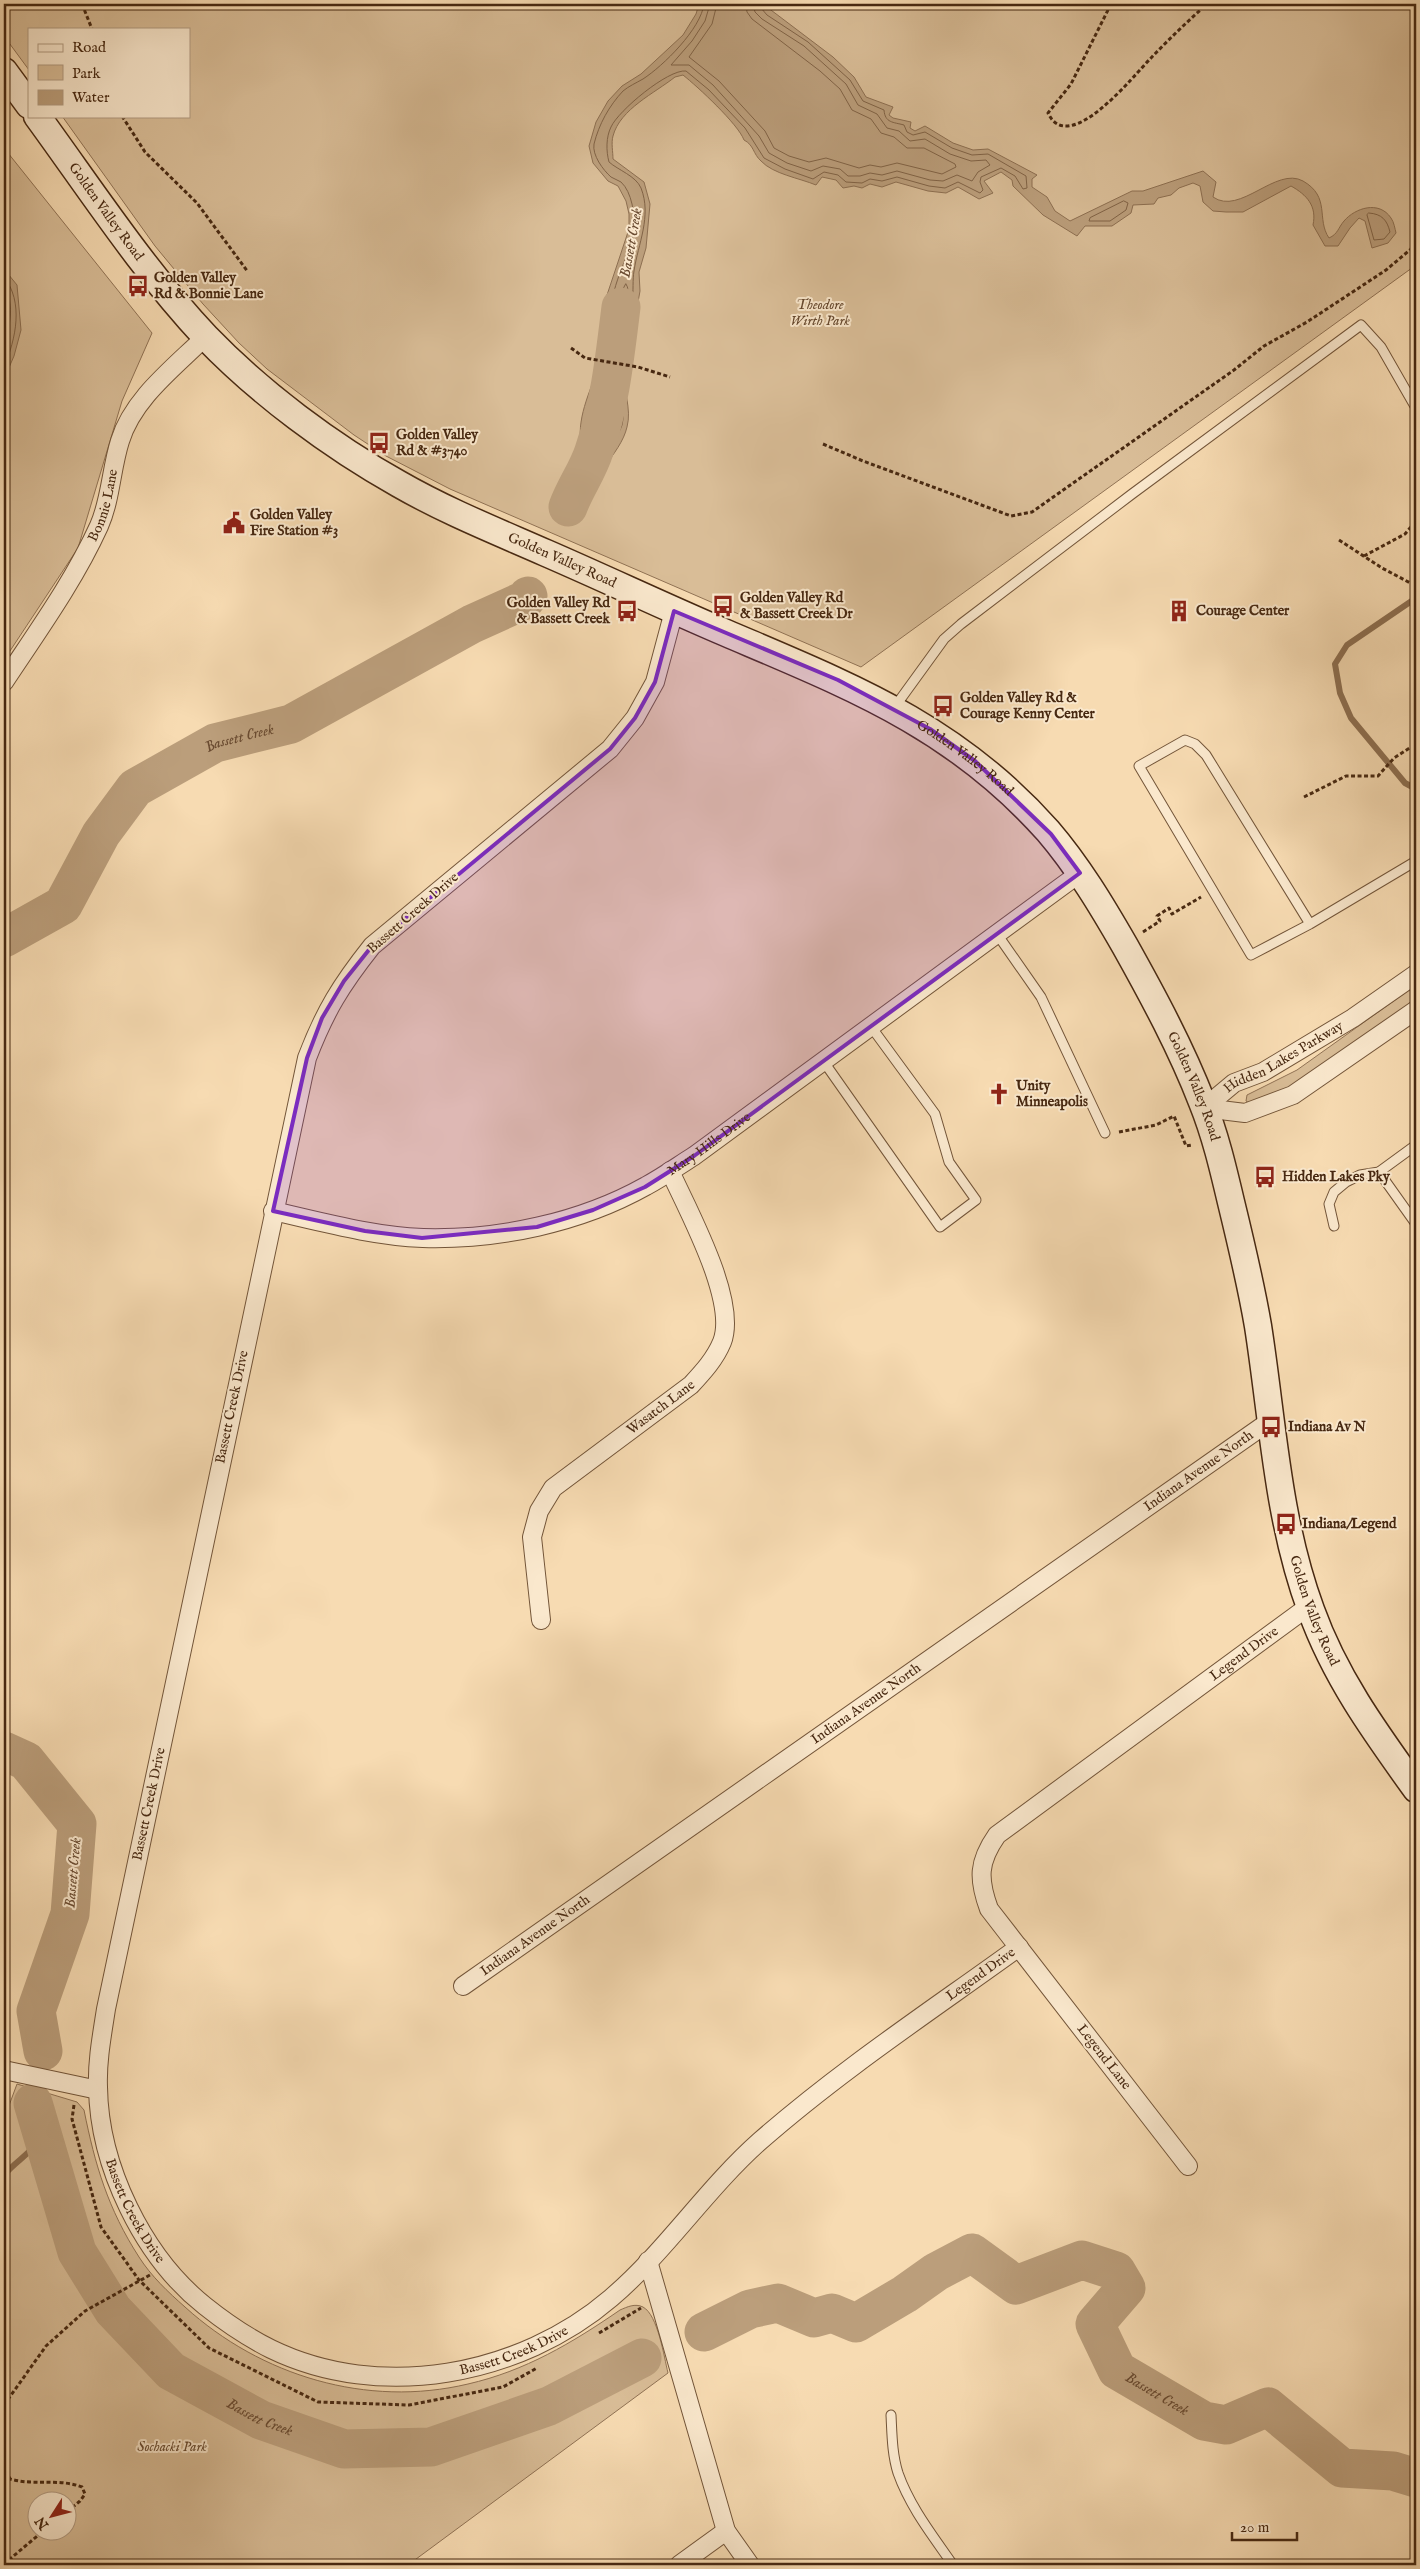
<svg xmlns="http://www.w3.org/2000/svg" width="1420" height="2569" viewBox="0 0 1420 2569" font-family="'IM FELL English',serif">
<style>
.green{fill:#d9bd97;stroke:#907254;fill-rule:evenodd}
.water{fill:#bb9e7b;stroke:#8d6f51}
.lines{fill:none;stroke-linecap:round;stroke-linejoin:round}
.shore{stroke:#816346;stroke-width:1}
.stream{stroke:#8d6f51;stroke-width:6}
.river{stroke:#bb9e7b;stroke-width:39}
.lane-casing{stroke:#735539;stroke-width:11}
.street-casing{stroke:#735539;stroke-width:20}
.secondary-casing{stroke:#472811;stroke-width:29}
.path{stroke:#472811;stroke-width:3;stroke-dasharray:4 2.5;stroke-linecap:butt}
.lane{stroke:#fae8cd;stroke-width:9}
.street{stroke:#fae8cd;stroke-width:18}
.secondary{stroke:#fae8cd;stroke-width:26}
.marked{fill:#7b2cbf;fill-opacity:0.2;stroke:#7b2cbf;stroke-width:4;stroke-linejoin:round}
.labels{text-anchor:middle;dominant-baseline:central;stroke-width:4;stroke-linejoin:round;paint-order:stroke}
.street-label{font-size:14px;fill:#472811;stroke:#fae8cd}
.poi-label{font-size:14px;font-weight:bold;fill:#472811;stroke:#fae8cd;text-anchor:start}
.park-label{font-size:14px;font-style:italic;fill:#64462c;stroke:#fae8cd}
.water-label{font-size:15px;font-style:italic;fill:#6a4b31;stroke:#fae8cd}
</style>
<rect width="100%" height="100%" fill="#f7dbb2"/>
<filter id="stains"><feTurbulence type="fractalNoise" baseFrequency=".004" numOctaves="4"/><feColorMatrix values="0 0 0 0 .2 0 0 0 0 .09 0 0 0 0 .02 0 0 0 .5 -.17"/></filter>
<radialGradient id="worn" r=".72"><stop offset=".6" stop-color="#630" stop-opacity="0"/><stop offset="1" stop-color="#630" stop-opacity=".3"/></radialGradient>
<g class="green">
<polygon points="4,4 1416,4 1416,265 861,667 450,489 386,456 354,435 267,369 239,343 203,304 155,246 62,116 189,116 189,29 29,29 29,70 4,36"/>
<polygon points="4,148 152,333 122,401 78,548 4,660"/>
<polygon points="1416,985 1416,1002 1303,1082 1249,1103 1246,1101 1247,1095 1297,1070"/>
<path d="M 17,2084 L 77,2102 L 84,2110 C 95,2165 108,2209 139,2257 C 151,2276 168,2292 185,2307 C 261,2376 367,2408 468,2384 C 525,2371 572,2343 620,2310 C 627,2307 635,2303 643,2307 C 658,2315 664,2357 668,2373 L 408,2565 L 4,2565 L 4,2119 ZM 38,2502 L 68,2502 L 68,2532 L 38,2532 Z"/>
</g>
<g class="water">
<path d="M 699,4 L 763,4 L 833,57 L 854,77 L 866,97 L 893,107 L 889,115 L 893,118 L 911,122 L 910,128 L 915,131 L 925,126 L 953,143 L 973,150 L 988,149 L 1037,175 L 1032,179 L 1032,187 L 1047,197 L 1055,211 L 1070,221 L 1132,191 L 1143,191 L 1203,171 L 1216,182 L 1213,197 C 1240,216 1276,166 1303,181 C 1331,197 1316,219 1329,238 C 1338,234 1338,228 1344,221 C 1355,208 1379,200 1391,218 C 1394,222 1395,229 1396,233 L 1388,243 L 1372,248 L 1365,221 L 1359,218 L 1350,228 L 1338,246 L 1325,246 L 1313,225 C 1317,206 1307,195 1291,186 L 1243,212 L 1226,212 L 1213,211 L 1203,202 L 1200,186 L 1193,183 L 1179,188 L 1171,195 L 1158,198 L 1154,204 L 1133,205 L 1131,213 L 1112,226 L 1085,226 L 1077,236 L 1043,215 L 1013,186 L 1012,180 L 1001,172 L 984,181 L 993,193 L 979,199 L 958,187 L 946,193 L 928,191 L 896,182 L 882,187 L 870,184 L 862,188 L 854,186 L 843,188 L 836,180 L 822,177 L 816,185 C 799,178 773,174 761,161 C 753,154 754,145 744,140 C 738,124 698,87 683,75 L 675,77 C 655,93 620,109 613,136 C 611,143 613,152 613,159 L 644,182 L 650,204 L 646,248 L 639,272 L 640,291 L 637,308 L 626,327 L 621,359 L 608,357 L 612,328 L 606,298 L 629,229 L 629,214 L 626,201 L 618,186 L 608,181 L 593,163 L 589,146 L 596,122 L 608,101 L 622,86 L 641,74 L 683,35 L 696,14 Z"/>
<polygon points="4,269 17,285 21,330 14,356 4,379"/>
<path d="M 599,366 L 623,370 C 623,389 632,409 627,427 C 621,454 587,481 576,510 L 559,504 L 566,476 L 582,449 C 575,420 590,392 599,366 Z"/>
</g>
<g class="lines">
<g class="shore">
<path d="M 704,4 C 701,29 663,66 643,79 C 636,83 629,86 623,91 C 609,106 599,124 594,144 C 592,155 603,170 611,177 C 614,179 618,180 621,182 C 632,192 635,215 634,229 C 631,259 599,300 618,327 C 638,316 631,288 634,271 C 638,244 652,216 641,188 C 636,176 618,170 609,162 C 606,151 606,137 611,127 C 618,111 668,69 686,71 L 709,90 L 745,128 L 764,158 L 785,169 L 813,179 L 824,172 L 838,175 L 846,182 L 862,183 L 870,179 L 882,181 L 897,177 L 929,186 L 945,188 L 958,182 L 980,193 L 983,190 L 980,182 L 981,177 L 1001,168 L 1015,176 L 1023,189 L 1027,188 L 1026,176 L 988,154 L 972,155 L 952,148 L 925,132 L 913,135 L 907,132 L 904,125 C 893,122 885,123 884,110 L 863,101 L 850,80 L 808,42 L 767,15 L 761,8 L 760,4"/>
<polyline points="710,4 705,21 692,41 671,65 689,65 713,85 759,136 769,153 787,163 811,171 823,166 840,169 848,176 860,176 870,173 882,175 897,171 930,180 943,181 957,175 972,181 978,172 990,165 986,160 971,161 950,154 925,139 910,141 899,131 887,128 877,114 858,105 846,84 804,46 762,19 755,12 753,4"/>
<polyline points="717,4 712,24 689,57 719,81 765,131 774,148 789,156 809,162 826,158 859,168 870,165 881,167 897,163 942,174 956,167 955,164 924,148 907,148 894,137 881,133 871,119 852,110 840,89 820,71 752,19 747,12 746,4"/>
<polygon points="1124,201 1128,203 1126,210 1110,221 1089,221 1090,218"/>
<path d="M 1369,213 C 1382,214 1387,220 1390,232 L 1384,239 L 1374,240 L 1367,215 Z"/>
<path d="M 4,277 C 24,302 16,339 4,367"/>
<path d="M 626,284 C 631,291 627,305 621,310 L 617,301 Z"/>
<path d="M 4,287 C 16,303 8,333 4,351"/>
<path d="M 603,373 L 618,376 C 619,392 626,409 622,425 C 621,433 575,500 571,503 L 566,499 L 571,477 L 586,450 L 584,437 L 589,409 L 593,393 Z"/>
<path d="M 610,379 L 616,397 L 616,425 L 605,444 L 593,457 C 591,453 593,451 593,446 C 589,422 597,402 606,380 Z"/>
<polygon points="606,408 609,423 601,434 599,432 603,409"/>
</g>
<g class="stream">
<polyline points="1414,298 1416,301"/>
<polyline points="1416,598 1347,645 1335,664 1340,693 1351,718 1405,783 1416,789"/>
<path d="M 4,2201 L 6,2194 L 5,2174 C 17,2160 32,2153 42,2136"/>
</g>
<g class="river">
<path d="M 568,507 C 575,488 588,470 594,451 C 610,404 615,356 621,307"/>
<path id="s1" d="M 4,938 L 63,905 L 101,834 L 135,788 L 215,743 L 291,724 L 472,624 L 525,600 L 528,596"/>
<polyline points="4,1751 26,1761 77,1824 70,1914 36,2011 43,2051"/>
<path id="s2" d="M 33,2103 L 77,2252 L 113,2310 L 171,2371 L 261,2420 L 344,2449 L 431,2447 L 549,2406 L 642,2358"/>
<path id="s3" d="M 704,2332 L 750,2309 L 778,2303 L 814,2318 L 832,2313 L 856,2323 L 905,2294 L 936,2272 L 972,2253 L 1016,2285 L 1082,2260 L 1116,2271 L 1126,2288 L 1095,2324 L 1117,2370 L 1204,2421 L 1226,2425 L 1268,2407 L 1342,2468 L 1393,2471 L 1416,2478"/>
</g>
<g class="lane-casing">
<g id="lane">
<polyline points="894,708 944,639 961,624 1132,494 1361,325 1381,347 1416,408"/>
<polyline points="1310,924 1206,755 1195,744 1185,740 1139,766 1251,955 1310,924 1416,861"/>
<polyline points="997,934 1041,997 1105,1133"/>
<polyline points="824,1062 940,1227 976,1200 949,1162 935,1114 872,1028"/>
<polyline points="1379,1172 1416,1224"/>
<polyline points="1334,1226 1329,1204 1334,1192 1346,1182 1360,1175 1379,1172 1416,1145"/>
<path d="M 891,2415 C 892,2434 892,2454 898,2473 C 910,2507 933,2536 953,2565"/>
</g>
</g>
<g class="street-casing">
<g id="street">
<path id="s4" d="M 674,611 L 655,682 L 635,718 L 610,749 L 372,946 C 341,985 325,1011 307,1058 L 106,2009 C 102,2035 97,2061 98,2087 C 99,2166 143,2257 205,2306 C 225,2322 247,2337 271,2349 C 380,2402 520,2376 611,2298 C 666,2251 706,2189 760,2141 C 841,2070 932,2010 1019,1947"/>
<path id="s5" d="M 4,682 C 37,632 74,581 99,526 C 111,499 111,469 120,441 C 133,398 175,367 206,336"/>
<path id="s6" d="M 1204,1108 L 1234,1083 L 1263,1072 L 1353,1018 L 1416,974"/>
<polyline points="1204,1108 1245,1113 1293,1095 1416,1010"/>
<path id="s7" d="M 273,1211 C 322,1222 372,1236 423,1238 C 498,1240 580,1223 646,1186 C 663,1177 678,1166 694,1156 L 1080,873"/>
<path id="s8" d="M 541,1620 L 532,1537 L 539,1511 L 553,1488 L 691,1385 C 703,1372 715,1359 722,1342 C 738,1301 688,1211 670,1171"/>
<path id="s9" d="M 463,1986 L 1270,1421"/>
<polyline points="4,2070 98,2090"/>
<path id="s10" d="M 1188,2166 L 989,1909 C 978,1879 978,1862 997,1835 L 1309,1606"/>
<polyline points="648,2261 726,2531 750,2565"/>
<polyline points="679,2565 726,2531"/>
</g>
</g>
<g class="secondary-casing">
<g id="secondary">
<polyline points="4,71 29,105"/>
<path id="s11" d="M 37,116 C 91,190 143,270 206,337 C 260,393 331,446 399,484 C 446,511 496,531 546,553 C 606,579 665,607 726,633 C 850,686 955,726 1048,831 C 1078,866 1102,906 1125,946 C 1153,996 1181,1048 1202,1102 C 1215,1134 1223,1168 1231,1202 C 1241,1243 1251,1285 1258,1326 C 1273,1422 1277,1518 1311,1610 C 1335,1677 1375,1732 1416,1789"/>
</g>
</g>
<g class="path">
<polyline points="82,4 92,29"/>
<path d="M 1111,4 L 1071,84 L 1048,113 C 1069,158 1135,74 1151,58 C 1169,39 1188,21 1207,4"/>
<polyline points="122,116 145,152 197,203 248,272"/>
<polyline points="571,348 585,358 638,367 670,377"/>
<polyline points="823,444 863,461 1011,516 1032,512 1234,370 1264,346 1307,322 1386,270 1411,249 1416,234"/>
<polyline points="1339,540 1382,568 1416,586"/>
<polyline points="1364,556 1405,534 1416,521"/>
<polyline points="1304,797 1346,776 1378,776 1394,758 1416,744"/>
<polyline points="1143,932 1160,921 1157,916 1169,908 1172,914 1201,897"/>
<polyline points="1119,1132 1156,1125 1174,1116 1186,1146 1192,1145"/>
<polyline points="74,2105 72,2119 101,2227 139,2280 209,2348 318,2402 409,2405 503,2387 537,2368"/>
<polyline points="599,2333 641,2308"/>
<polyline points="4,2405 46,2346 85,2311 150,2275"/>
<path d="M 4,2465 L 10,2479 C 34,2486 59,2478 82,2487 L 85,2494 L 80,2501 L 68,2511"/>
<polyline points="4,2564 42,2532"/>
</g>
<use href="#lane" class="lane"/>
<use href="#street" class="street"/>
<use href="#secondary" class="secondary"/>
</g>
<path class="marked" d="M 674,611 L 838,680 L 930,729 L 975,761 L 1051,834 L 1080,873 L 694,1156 L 645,1187 L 593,1210 L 537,1227 L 422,1238 L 365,1231 L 273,1211 L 307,1058 L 322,1018 L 344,981 L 372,946 L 610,749 L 635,718 L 655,682 Z"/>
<defs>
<g id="bus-bare" transform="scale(1.725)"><path d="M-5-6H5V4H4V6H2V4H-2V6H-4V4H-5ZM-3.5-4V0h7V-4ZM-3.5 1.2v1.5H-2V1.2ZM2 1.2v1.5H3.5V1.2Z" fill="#8f2418" stroke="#fae8cd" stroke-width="2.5" paint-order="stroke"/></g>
<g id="civic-bare" transform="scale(1.725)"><path d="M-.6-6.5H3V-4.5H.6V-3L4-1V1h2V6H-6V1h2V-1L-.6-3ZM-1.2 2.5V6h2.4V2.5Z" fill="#8f2418" stroke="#fae8cd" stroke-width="2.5" paint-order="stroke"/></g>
<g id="building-bare" transform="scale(1.725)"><path d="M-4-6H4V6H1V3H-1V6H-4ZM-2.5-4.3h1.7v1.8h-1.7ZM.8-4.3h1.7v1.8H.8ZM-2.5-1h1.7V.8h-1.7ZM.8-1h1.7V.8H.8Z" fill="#8f2418" stroke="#fae8cd" stroke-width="2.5" paint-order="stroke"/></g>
<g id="church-bare" transform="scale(1.725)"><path d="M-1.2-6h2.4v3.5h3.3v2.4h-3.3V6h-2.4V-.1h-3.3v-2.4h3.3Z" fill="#8f2418" stroke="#fae8cd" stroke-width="2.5" paint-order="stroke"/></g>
</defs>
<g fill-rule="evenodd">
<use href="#bus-bare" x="138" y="286"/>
<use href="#bus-bare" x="379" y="443"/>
<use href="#civic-bare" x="234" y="523"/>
<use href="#bus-bare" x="723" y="606"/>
<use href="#bus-bare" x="627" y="611"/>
<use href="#building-bare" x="1179" y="611"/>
<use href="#bus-bare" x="943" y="706"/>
<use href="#church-bare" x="999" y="1094"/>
<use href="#bus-bare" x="1265" y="1177"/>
<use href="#bus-bare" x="1271" y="1427"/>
<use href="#bus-bare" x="1286" y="1524"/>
</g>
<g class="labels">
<g class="street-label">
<text stroke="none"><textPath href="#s11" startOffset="118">Golden Valley Road</textPath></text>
<text stroke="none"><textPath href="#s5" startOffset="204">Bonnie Lane</textPath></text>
<text stroke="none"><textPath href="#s11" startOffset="702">Golden Valley Road</textPath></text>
<text stroke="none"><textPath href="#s11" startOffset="1152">Golden Valley Road</textPath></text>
<text transform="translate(413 913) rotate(-41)">Bassett Creek Drive</text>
<text stroke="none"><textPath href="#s6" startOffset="95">Hidden Lakes Parkway</textPath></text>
<text stroke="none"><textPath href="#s11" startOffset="1558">Golden Valley Road</textPath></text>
<text stroke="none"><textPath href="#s7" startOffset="460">Mary Hills Drive</textPath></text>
<text stroke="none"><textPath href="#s8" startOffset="272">Wasatch Lane</textPath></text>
<text transform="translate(232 1407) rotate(-78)">Bassett Creek Drive</text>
<text stroke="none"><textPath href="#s9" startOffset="898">Indiana Avenue North</textPath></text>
<text stroke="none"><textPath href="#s11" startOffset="2098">Golden Valley Road</textPath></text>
<text stroke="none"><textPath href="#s10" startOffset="710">Legend Drive</textPath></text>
<text stroke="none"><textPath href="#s9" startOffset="492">Indiana Avenue North</textPath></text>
<text transform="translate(149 1804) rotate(-78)">Bassett Creek Drive</text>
<text stroke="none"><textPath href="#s9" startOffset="88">Indiana Avenue North</textPath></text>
<text stroke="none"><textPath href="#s4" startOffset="2830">Legend Drive</textPath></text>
<text transform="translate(1104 2057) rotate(52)">Legend Lane</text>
<text stroke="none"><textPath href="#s4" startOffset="1775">Bassett Creek Drive</textPath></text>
<text stroke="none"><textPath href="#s4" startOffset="2225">Bassett Creek Drive</textPath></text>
</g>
<g class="poi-label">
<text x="154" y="278">Golden Valley<tspan x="154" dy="16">Rd &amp; Bonnie Lane</tspan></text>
<text x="396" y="435">Golden Valley<tspan x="396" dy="16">Rd &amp; #3740</tspan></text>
<text x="250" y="515">Golden Valley<tspan x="250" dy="16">Fire Station #3</tspan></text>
<text x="740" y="598">Golden Valley Rd<tspan x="740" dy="16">&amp; Bassett Creek Dr</tspan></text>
<text x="610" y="603" text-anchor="end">Golden Valley Rd<tspan x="610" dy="16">&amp; Bassett Creek</tspan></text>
<text x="1196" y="611">Courage Center</text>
<text x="960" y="698">Golden Valley Rd &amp;<tspan x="960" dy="16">Courage Kenny Center</tspan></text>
<text x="1016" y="1086">Unity<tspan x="1016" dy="16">Minneapolis</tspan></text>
<text x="1282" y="1177">Hidden Lakes Pky</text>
<text x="1288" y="1427">Indiana Av N</text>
<text x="1302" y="1524">Indiana/Legend</text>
</g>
<g class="park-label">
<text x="820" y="305">Theodore<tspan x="820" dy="16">Wirth Park</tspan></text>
<text x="172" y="2447">Sochacki Park</text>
</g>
<g class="water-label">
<text transform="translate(631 243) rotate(-80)">Bassett Creek</text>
<text stroke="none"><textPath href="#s1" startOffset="322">Bassett Creek</textPath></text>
<text transform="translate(73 1873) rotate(-85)">Bassett Creek</text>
<text stroke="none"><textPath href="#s3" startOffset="625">Bassett Creek</textPath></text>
<text stroke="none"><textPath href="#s2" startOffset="408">Bassett Creek</textPath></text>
</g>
</g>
<rect width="1420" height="2569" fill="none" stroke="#f7dbb2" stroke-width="20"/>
<rect x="5" y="5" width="1410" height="2559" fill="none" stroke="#472811" stroke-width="2.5"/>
<rect x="10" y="10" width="1400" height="2549" fill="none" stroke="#472811"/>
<rect x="28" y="28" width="162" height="90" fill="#fae8cd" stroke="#b29b82"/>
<rect x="38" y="44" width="25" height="8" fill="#fae8cd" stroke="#b29b82"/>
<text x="72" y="52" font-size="15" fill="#472811">Road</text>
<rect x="38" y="65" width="25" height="15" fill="#d9bd97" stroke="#b29b82"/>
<text x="72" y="78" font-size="15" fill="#472811">Park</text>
<rect x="38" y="90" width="25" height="15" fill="#bb9e7b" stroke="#b29b82"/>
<text x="72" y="102" font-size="15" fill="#472811">Water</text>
<g transform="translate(52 2516) rotate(234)"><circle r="24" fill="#fae8cd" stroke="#b29b82"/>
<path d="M0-4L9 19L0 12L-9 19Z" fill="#8f2418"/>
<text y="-8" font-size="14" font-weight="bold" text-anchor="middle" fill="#472811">N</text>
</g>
<path d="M1232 2532v8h65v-8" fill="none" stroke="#472811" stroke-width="2.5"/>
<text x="1240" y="2532" font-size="15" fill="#472811" stroke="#fae8cd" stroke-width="4" paint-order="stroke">20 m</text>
<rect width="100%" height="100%" filter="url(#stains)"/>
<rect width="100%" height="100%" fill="url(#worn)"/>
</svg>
